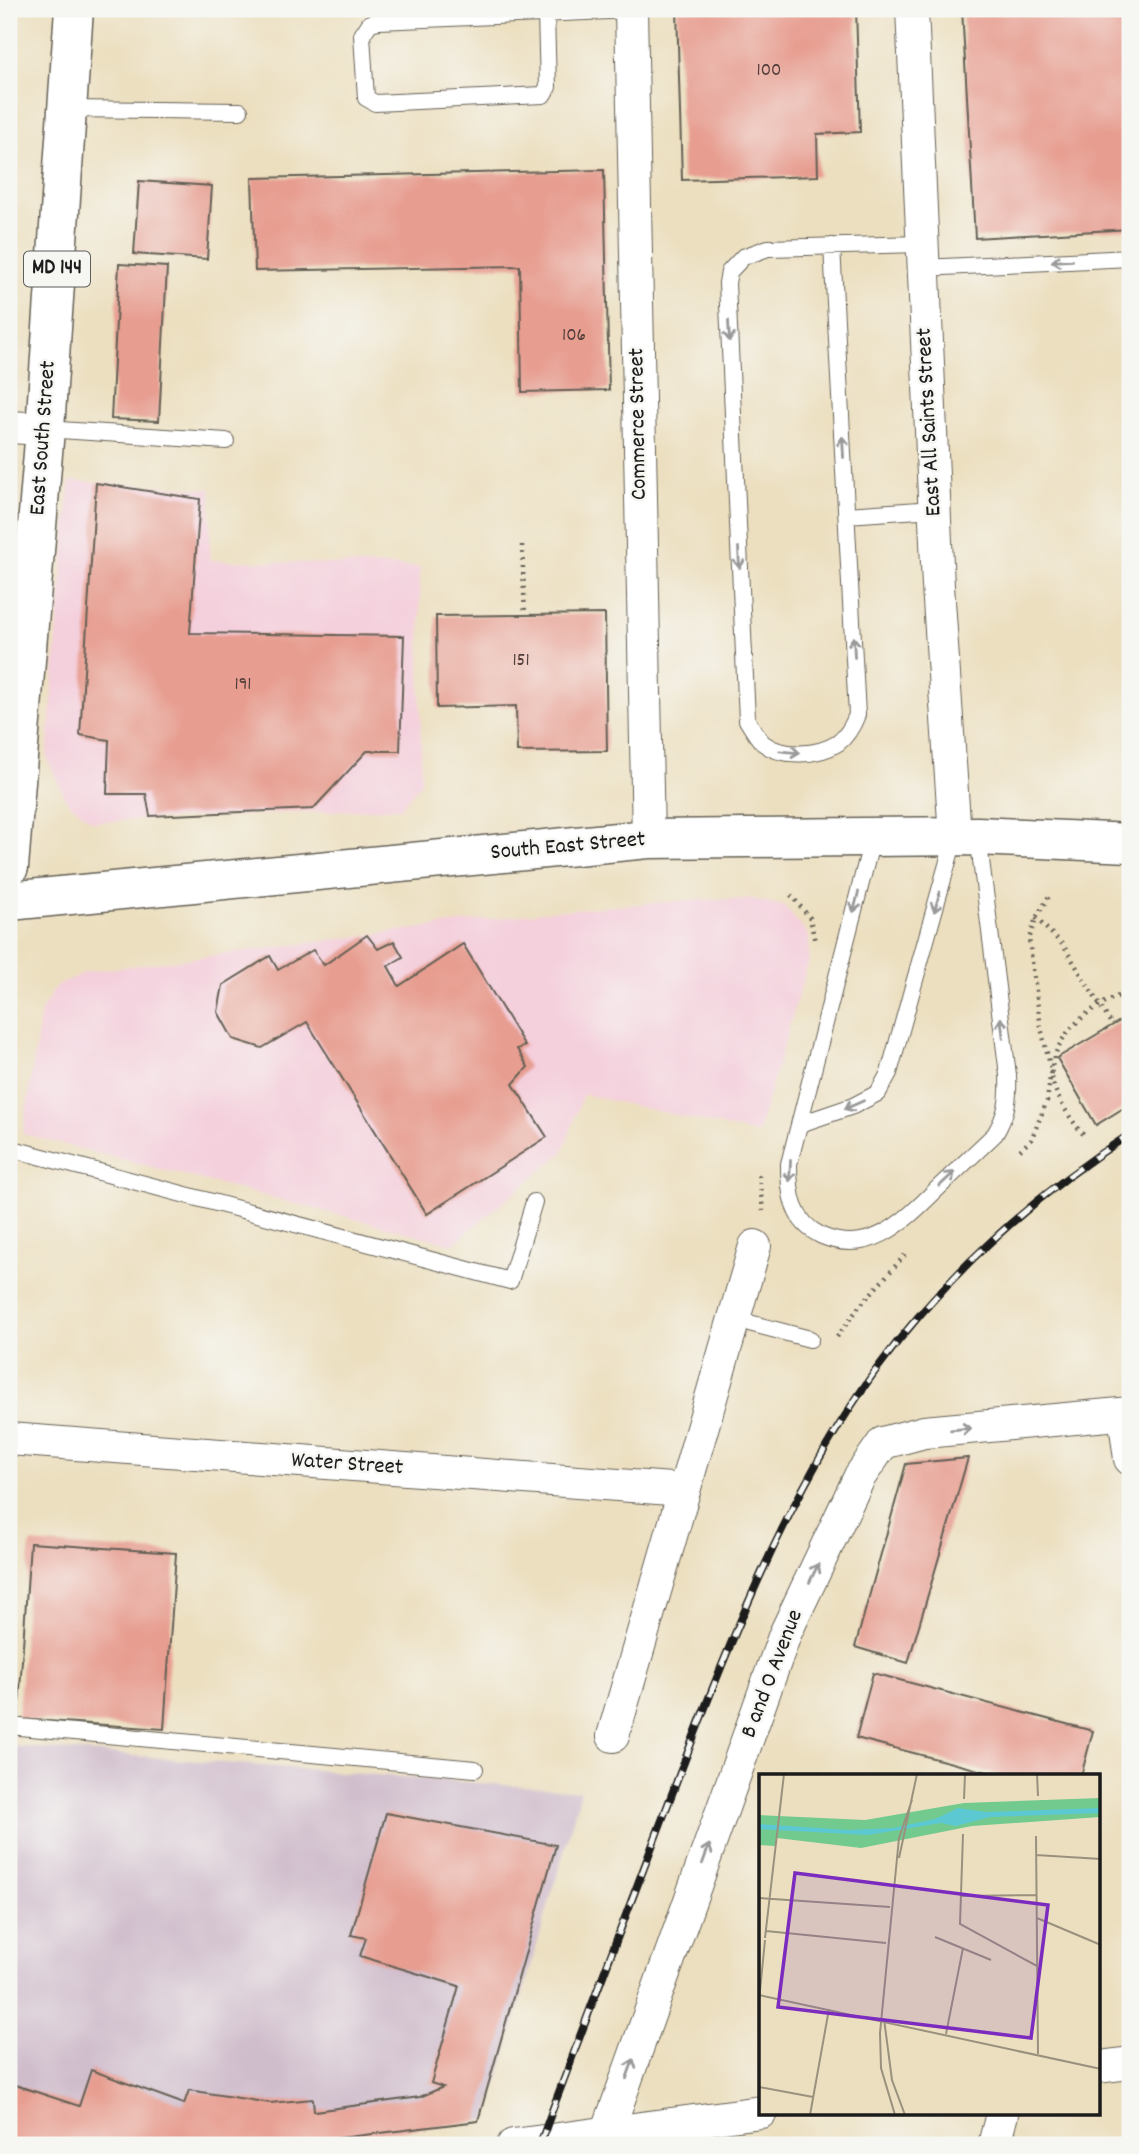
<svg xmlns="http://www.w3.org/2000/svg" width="1139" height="2154" viewBox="0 0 1139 2154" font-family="Dekko,sans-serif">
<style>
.built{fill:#f4cfdc}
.industrial{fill:#d0bdcc}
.building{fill:#e79d90}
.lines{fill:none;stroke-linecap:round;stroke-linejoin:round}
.service-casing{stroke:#656055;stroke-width:18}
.minor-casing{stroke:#656055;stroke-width:34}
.primary-casing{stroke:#656055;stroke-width:41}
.path{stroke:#656055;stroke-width:4.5;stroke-dasharray:2 5;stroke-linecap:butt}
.service{stroke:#fff;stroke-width:16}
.minor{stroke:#fff;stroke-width:32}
.primary{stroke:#fff;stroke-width:38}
.rail-casing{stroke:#1c1c1c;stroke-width:8}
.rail{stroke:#f6f6f2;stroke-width:5;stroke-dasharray:16;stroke-linecap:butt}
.oneway{stroke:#999}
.labels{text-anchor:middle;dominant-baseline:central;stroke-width:5;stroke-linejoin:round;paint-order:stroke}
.number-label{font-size:19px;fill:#4f3c39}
.shield{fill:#f6f6f2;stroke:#5d5d5c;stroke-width:2}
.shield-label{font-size:21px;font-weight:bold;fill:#1c1c1c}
.street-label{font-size:23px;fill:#1c1c1c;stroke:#f6f6f2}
.inset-road{fill:none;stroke:#99917e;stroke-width:2}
.view{fill:#7b2cbf;fill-opacity:0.15;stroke:#7b2cbf;stroke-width:3.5}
.inset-edge{fill:none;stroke:#1c1c1c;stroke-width:3.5}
</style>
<rect width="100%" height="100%" fill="#f6f6f2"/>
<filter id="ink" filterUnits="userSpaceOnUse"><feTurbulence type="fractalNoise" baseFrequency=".0143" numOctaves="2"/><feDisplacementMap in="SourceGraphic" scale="14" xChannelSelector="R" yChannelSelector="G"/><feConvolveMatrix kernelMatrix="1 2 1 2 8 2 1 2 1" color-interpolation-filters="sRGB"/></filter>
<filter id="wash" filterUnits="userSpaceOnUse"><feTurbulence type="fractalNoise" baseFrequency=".00686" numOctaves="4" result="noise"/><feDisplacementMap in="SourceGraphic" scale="28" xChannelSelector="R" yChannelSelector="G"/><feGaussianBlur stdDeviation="1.57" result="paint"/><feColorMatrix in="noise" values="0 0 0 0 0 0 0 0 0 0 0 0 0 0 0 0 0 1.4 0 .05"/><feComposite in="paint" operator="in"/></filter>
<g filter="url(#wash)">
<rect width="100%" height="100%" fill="#ecdfbf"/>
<g class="built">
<polygon points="70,481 211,489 210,560 420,567 421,782 400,808 93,822 66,800 47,758"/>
<polygon points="753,899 784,906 809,936 809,960 757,1134 583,1094 563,1152 453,1244 23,1134 41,1011 56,986 86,972 551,911 692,900"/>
</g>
<polygon class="industrial" points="9,1746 581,1791 487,2120 283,2145 9,2145"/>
<g id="blocks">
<g class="building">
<polygon points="677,9 856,9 860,132 817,134 818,176 682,180"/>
<polygon points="962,9 1130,9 1130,229 975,238"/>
<polygon points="604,170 609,390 522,392 520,266 255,271 252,178"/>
<polygon points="139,181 212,186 207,259 134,254"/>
<polygon points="119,264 167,267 159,421 111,419"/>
<polygon points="96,483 200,499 190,633 404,636 400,751 367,751 313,809 150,816 146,794 107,794 109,740 80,735"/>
<polygon points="605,614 607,751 517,752 516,706 437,708 436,616"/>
<polygon points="367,935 378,949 394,941 403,957 388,966 399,986 463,944 525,1046 517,1049 528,1067 513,1084 547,1137 427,1214 307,1022 262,1048 233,1039 218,1012 223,985 270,956 278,970 313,950 324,965"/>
<polygon points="1130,1015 1130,1104 1096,1125 1057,1058"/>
<polygon points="968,1458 908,1663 855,1647 906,1464"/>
<polygon points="30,1543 176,1553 164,1729 18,1719"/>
<polygon points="873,1673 1093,1731 1081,1776 1002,1776 856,1738"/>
<polygon points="386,1813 556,1845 478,2121 283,2145 9,2145 9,2083 79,2106 91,2070 184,2104 189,2090 270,2103 313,2099 314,2111 420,2097 443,2087 431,2083 459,1986 360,1956 366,1938 351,1935"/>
</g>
</g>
</g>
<g filter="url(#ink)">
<use href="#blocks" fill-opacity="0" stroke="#656055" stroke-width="2"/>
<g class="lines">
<g class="service-casing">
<g id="service">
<polyline points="546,14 548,87 543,95 375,103 366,98 362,35 370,23 379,21 631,10"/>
<polyline points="68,109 240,111"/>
<path d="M 832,246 L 857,715 C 853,725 847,736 838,743 C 818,756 782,758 763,743 C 756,736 752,728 747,720 L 727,283 L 729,272 L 743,257 L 768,248 L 922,244"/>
<polyline points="923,268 1130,258"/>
<polyline points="45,429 226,441"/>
<polyline points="847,515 934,509"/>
<path d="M 873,836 L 789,1164 C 789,1194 792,1222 822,1236 C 871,1257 905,1220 937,1189 C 956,1171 976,1152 995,1134 C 1007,1114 1009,1099 1008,1075 L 978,836"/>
<polyline points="800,1124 853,1106 878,1093 889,1073 955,836"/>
<polyline points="9,1148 510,1281 534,1202"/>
<polyline points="734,1319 810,1339"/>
<polyline points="9,1726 475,1769"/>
</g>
</g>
<g class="minor-casing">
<g id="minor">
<polyline points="631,9 648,839"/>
<polyline points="912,9 938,586 955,836"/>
<polyline points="9,427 45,429"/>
<polyline points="1124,1414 1130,1459"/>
<polyline points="9,1439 684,1490"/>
<polyline points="613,1736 755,1246"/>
<polyline points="1099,2067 1130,2063"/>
<polyline points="607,2133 785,1634 860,1476 883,1443 924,1432 1130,1413"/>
<polyline points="513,2145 761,2112"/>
<polyline points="994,2145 1002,2114"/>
</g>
</g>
<g class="primary-casing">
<g id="primary">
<polyline points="9,867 45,429 74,9"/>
<polyline points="9,901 648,839 978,836 1130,843"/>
</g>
</g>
<g class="path">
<polyline points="522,545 525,615"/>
<polyline points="791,895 810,918 815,942"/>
<polyline points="1036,918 1063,945 1112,1025"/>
<path d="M 1083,1134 C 1071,1120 1048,1088 1052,1067 C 1058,1029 1096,1002 1130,992"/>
<polyline points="1020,1150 1031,1140 1047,1101 1051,1069 1041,1028 1029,939 1036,918 1049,896"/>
<polyline points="759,1175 763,1211"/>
<polyline points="837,1337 858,1308 905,1255"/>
</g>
<use href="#service" class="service"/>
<use href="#minor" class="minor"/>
<use href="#primary" class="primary"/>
<g class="rail-casing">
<path id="rail" d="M 540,2145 C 551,2111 565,2078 577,2044 C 603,1974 630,1905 656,1836 C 715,1681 778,1505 876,1370 C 944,1277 1033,1196 1130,1134"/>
</g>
<use href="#rail" class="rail"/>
</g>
<defs><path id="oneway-shaft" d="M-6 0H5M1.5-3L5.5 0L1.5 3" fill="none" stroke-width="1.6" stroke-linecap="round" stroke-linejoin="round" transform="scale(1.75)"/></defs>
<g class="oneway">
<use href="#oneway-shaft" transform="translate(1062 261) rotate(177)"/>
<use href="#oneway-shaft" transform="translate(729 331) rotate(87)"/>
<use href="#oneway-shaft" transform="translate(843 447) rotate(-93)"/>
<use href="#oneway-shaft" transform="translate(739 558) rotate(87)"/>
<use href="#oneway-shaft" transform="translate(854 647) rotate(-93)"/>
<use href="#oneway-shaft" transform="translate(790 752) rotate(6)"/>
<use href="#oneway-shaft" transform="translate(856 902) rotate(104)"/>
<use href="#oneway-shaft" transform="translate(937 902) rotate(106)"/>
<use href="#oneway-shaft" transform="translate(1002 1028) rotate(-97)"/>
<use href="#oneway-shaft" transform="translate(854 1105) rotate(156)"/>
<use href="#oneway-shaft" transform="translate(790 1171) rotate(93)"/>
<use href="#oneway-shaft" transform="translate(947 1179) rotate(-43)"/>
<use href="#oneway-shaft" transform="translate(961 1429) rotate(-5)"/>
<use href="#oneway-shaft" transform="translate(814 1573) rotate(-64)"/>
<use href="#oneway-shaft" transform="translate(706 1854) rotate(-70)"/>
<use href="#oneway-shaft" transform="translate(630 2069) rotate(-70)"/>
</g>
</g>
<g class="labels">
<g class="number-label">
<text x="769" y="71">100</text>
<text x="574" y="336">106</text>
<text x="521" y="661">151</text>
<text x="243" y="685">191</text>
</g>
<rect class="shield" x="24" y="251.5" width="66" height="35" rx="5"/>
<g class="shield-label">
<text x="57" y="269">MD 144</text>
</g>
<g class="street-label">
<text transform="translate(930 422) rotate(-93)">East All Saints Street</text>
<text transform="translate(639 424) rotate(-91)">Commerce Street</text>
<text transform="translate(44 438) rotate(-86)">East South Street</text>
<text transform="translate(568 847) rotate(-5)">South East Street</text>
<text transform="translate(347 1465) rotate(4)">Water Street</text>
<text transform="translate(773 1674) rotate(-69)">B and O Avenue</text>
</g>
</g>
<g transform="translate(759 1774)">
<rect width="341" height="341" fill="#ecdfbf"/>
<path d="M 341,24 L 341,43 L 213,52 L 102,74 L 18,64 L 16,72 L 0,71 L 0,41 L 106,46 L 205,29 Z" fill="#73ca8f"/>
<path d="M 199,34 L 227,38 L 342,34 L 341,39 L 231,43 L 197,52 L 182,49 L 109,61 L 0,55 L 0,50 L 90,56 L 134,54 L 176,45 Z" fill="#5cc9d2"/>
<path class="inset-road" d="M 278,0 L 279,22M 205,25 L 206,0M 204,60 L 201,150 L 278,192M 277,62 L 279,280M 277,81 L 342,85M 140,84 L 158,0M 202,122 L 278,121M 0,124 L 131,133M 278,144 L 342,171M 7,157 L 127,169M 176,163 L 232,186M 6,164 L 25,0M 0,221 L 342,295M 0,227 L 6,166M 125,245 L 133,306 L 146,341M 187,260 L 204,174M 0,313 L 54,323M 51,341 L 70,235M 136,341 L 122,294 L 121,259 L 140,64 L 153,26"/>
<path class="view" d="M 36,99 L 289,131 L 272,264 L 19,233 Z"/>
<rect width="341" height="341" class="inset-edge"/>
</g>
<rect width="1139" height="2154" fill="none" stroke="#f6f6f2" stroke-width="35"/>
</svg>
